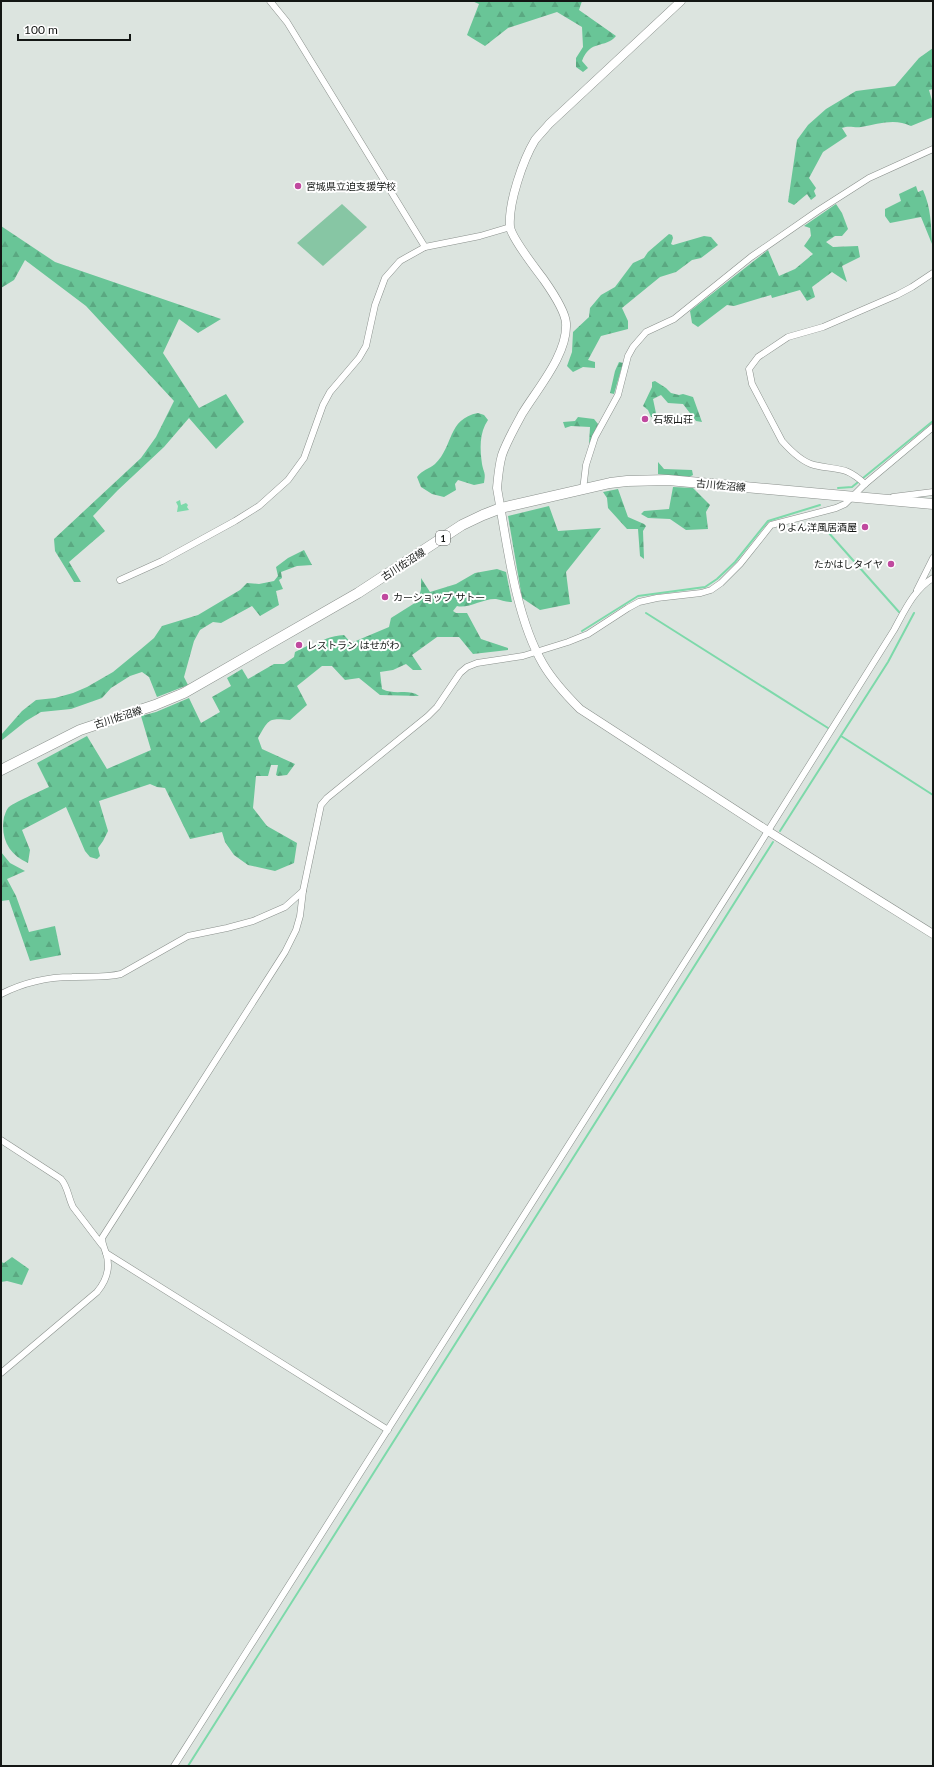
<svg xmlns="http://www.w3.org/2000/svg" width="934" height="1767" viewBox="0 0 934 1767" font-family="Lato,'Noto Sans JP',sans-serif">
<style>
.forest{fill:url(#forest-firs)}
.garden{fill:#87c6a4}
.water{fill:#7dd9aa}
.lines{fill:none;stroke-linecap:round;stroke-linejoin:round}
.stream{stroke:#7dd9aa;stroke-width:2}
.minor-casing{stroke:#8a908c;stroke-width:7}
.tertiary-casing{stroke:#8a908c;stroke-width:9}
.primary-casing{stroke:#8a908c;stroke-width:11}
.minor{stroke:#fff;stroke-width:6}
.tertiary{stroke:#fff;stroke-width:8}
.primary{stroke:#fff;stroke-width:10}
.poi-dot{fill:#c0499f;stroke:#fff;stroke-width:1.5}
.labels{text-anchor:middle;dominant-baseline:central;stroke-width:4;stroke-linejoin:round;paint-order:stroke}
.shield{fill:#fff;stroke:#5a5c5a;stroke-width:1}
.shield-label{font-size:9px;font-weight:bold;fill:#131614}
.poi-label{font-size:10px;fill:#131614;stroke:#fff;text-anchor:start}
.street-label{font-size:10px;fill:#131614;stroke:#fff}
</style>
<defs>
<pattern id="forest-firs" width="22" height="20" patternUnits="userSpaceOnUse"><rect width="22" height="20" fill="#69c597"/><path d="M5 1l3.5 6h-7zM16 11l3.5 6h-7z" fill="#5aa881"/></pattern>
</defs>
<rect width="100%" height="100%" fill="#dce4df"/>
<g class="forest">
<path d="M 472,1 L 582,1 L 579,10 L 616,36 C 605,49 590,39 582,61 L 588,68 L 583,72 L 576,67 L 576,58 L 583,47 L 582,27 L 557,12 L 508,28 L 485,46 L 467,35 L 479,4 Z"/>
<path d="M 933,48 L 933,89 L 929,90 L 933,104 L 933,117 L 911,126 C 895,118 878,124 861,127 C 854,128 849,125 842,128 L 847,136 L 823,152 L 809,178 L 816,188 L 814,191 L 816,196 L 811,200 L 807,194 L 794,205 L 788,202 L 797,140 L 808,125 L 826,109 L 856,91 L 895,86 L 919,58 Z"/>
<path d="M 916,186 L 918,192 L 923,190 C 931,208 931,224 932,244 L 921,217 L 890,223 L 885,216 L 885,209 L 901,201 L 899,194 Z"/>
<polygon points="836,204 842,213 848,229 842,236 835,236 826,242 833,247 858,246 860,257 842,266 847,282 832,272 812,287 815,297 807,301 800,290 772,298 771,295 734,306 727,305 698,327 692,323 690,311 768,250 779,276 795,269 813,254 804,246 811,236 810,228 804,226"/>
<polygon points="1,226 55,262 221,319 198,333 179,319 163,353 199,408 226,394 244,422 216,449 189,418 164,447 118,490 93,516 105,531 69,562 81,582 74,582 55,551 54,539 141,458 156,437 174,401 86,306 25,260 14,280 1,288"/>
<polygon points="669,234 672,235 673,238 671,244 673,245 704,236 711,237 718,245 701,258 692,260 676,272 660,277 622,308 628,321 628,329 601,336 588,360 595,362 595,368 583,367 573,372 567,366 572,352 573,332 589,317 590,308 601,295 615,287 633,263 644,258 648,252"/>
<polygon points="619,362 623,363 614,394 610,393 615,371"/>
<polygon points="655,381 666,388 671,393 679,395 683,394 693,397 702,422 696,421 683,404 668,403 661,395 653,399 657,418 651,417 648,410 643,406 652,387 652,382"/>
<path d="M 478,413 L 484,415 L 488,420 C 479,433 480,449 482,464 C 484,474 486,472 484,483 L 474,485 L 458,480 L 455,484 L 456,490 L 444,497 L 432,494 L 421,487 L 417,477 C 422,470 429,469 435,464 C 454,446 447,419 478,413 Z"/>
<polygon points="578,417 594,419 598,424 589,444 590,427 571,426 565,428 563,422 575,421"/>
<polygon points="658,462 664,469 692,470 693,475 689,477 658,474"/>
<polygon points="673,487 693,488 710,505 706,512 708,529 686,530 670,519 648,518 641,514 644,511 669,509"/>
<polygon points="618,489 628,517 644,524 646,526 643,531 644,559 640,556 638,529 627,529 608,508 607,498 603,492"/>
<polygon points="549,506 558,531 601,528 566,572 570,604 540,610 522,598 508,516"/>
<polygon points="304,550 312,565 297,566 281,572 282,578 279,580 283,589 276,591 279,605 260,616 252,606 221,623 213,622 200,630 194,641 184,677 188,685 157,697 149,677 142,672 130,676 111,688 102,698 71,709 41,712 26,721 1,741 1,735 22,711 36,700 55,698 73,693 87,687 113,672 141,649 154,638 162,626 198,615 240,590 247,583 259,584 274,581 278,576 276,567 288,558"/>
<path d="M 497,569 L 506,572 L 512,602 C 506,602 501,600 496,599 C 484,598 468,609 457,606 L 453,611 L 456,613 L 467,613 L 481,639 L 508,648 L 508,650 L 473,654 L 459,637 L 437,637 L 412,655 L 422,670 L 413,670 L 406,664 L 393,670 L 380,672 L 382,689 C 396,696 408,688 419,696 L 380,695 L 359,678 L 345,680 L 332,666 L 322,666 L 297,686 L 307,705 L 290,720 C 268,718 269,719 258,738 L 262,749 L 295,764 L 287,775 L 278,776 L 276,775 L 278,765 L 271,765 L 268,776 L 256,776 L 253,808 L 267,826 L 297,843 L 294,863 L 275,871 L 248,865 L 234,855 L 225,842 L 222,832 L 190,839 L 165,788 L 157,787 L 150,784 L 99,801 L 108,831 L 103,841 L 98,848 L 100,856 L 97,859 L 90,857 L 85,851 L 66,807 L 22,830 L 30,850 L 28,863 C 9,855 0,838 4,817 C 5,815 6,810 8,808 C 12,803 41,791 49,787 L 37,763 L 87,736 L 107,769 L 151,750 L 141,716 L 156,712 L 189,698 L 201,723 L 220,712 L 212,697 L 231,686 L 227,678 L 242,669 L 248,679 L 274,664 L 284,664 L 294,657 L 295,652 L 309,645 L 312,648 C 322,639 331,636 344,635 L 351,643 L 389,627 L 391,618 L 418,601 L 421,589 L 421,578 L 430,592 L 456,584 L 475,573 Z"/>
<polygon points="1,852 10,863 25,871 7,879 16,896 29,932 55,926 61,955 30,961 9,900 1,901"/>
<polygon points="12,1257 29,1269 22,1285 7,1281 1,1282 1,1262 4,1263"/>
</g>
<polygon class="garden" points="342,204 367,227 323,266 297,243"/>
<polygon class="water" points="180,500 181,505 186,503 188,505 187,507 189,510 177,512 178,506 176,502"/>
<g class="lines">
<g class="stream">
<polyline points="838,488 852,487 933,421"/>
<polyline points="820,523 899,612"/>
<polyline points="646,613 828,728"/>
<polyline points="582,631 638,596 705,587 717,579 735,562 768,521 820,505"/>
<polyline points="841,736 933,795"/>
<polyline points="780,831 888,662 914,613"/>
<polyline points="188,1766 773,842"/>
</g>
<g class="minor-casing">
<g id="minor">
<polyline points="270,1 287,22 425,247"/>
<path d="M 865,484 C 844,465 839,471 814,465 C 802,462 790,450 782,441 L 752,384 L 749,369 L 758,357 L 788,337 L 823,327 L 897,295 L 912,287 L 933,273"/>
<polyline points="583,490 586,465 595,437 618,395 628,356 633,347 646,332 674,319 751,257 819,210 869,178 933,149"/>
<polyline points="893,497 933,492"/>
<polyline points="120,580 162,561 235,521 259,506 288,480 304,458 323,405 330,392 359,358 366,346 375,305 385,278 400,261 425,247 480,236 510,227"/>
<polyline points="917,590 933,558"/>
<path d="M 1,994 C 23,983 47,977 72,977 C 89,976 105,978 121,974 L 188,936 L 227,928 L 253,921 L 285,907 L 303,891"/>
<path d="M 1,1140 L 61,1179 C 68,1187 68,1197 73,1207 L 102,1245"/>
<polyline points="106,1253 388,1430"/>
<path d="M 1,1373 L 97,1292 C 107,1280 111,1268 106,1253 C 104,1247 102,1244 102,1238 L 285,952 L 296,930 L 300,916 L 303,891 L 321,805 L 327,798 L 428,716 L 437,707 L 460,673 L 467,667 L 477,663 L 523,656 L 568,642 L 588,634 L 628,608 L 639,602 L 657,598 L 701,593 L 711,590 L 721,583 L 740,564 L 771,525 L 836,508 L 845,504 L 865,484 L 933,427"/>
<path d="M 174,1766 L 751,858 L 894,630 C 904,612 914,589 933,578"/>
</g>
</g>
<g class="tertiary-casing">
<path id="tertiary" d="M 681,1 L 549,124 C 545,129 539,135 535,140 C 523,160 508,203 510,227 C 512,239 536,269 544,280 C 551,290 565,310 566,323 C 568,354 537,389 522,414 C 516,425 506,443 502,455 C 499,465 498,477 497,488 C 507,543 515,616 543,664 C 553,681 566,695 580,709 L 768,831 L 933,934"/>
</g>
<g class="primary-casing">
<polyline id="primary" points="1,770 80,730 155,705 184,693 358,593 462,525 483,515 501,508 610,483 627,481 668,480 933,504"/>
</g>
<use href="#minor" class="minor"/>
<use href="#tertiary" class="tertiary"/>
<use href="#primary" class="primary"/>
</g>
<g class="poi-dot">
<circle cx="298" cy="186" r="4"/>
<circle cx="645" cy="419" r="4"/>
<circle cx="865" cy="527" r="4"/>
<circle cx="891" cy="564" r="4"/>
<circle cx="385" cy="597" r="4"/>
<circle cx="299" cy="645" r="4"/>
</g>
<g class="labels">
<rect class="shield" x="436" y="531" width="14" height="14" rx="3"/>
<g class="shield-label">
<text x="443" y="538">1</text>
</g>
<g class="poi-label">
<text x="306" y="186">宮城県立迫支援学校</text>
<text x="653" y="419">石坂山荘</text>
<text x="857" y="527" text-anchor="end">りよん洋風居酒屋</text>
<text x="883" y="564" text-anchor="end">たかはしタイヤ</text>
<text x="393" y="597">カーショップ サトー</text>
<text x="307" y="645">レストラン はせがわ</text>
</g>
<g class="street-label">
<text transform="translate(721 485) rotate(5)">古川佐沼線</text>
<text transform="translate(403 564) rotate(-33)">古川佐沼線</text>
<text transform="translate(118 717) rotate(-18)">古川佐沼線</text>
</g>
</g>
<rect width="934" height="1767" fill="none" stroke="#131614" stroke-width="4"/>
<path d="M18 34v6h112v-6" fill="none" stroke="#131614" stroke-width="2"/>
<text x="24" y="34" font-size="12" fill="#131614" stroke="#ffffff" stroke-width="3" paint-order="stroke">100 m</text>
</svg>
